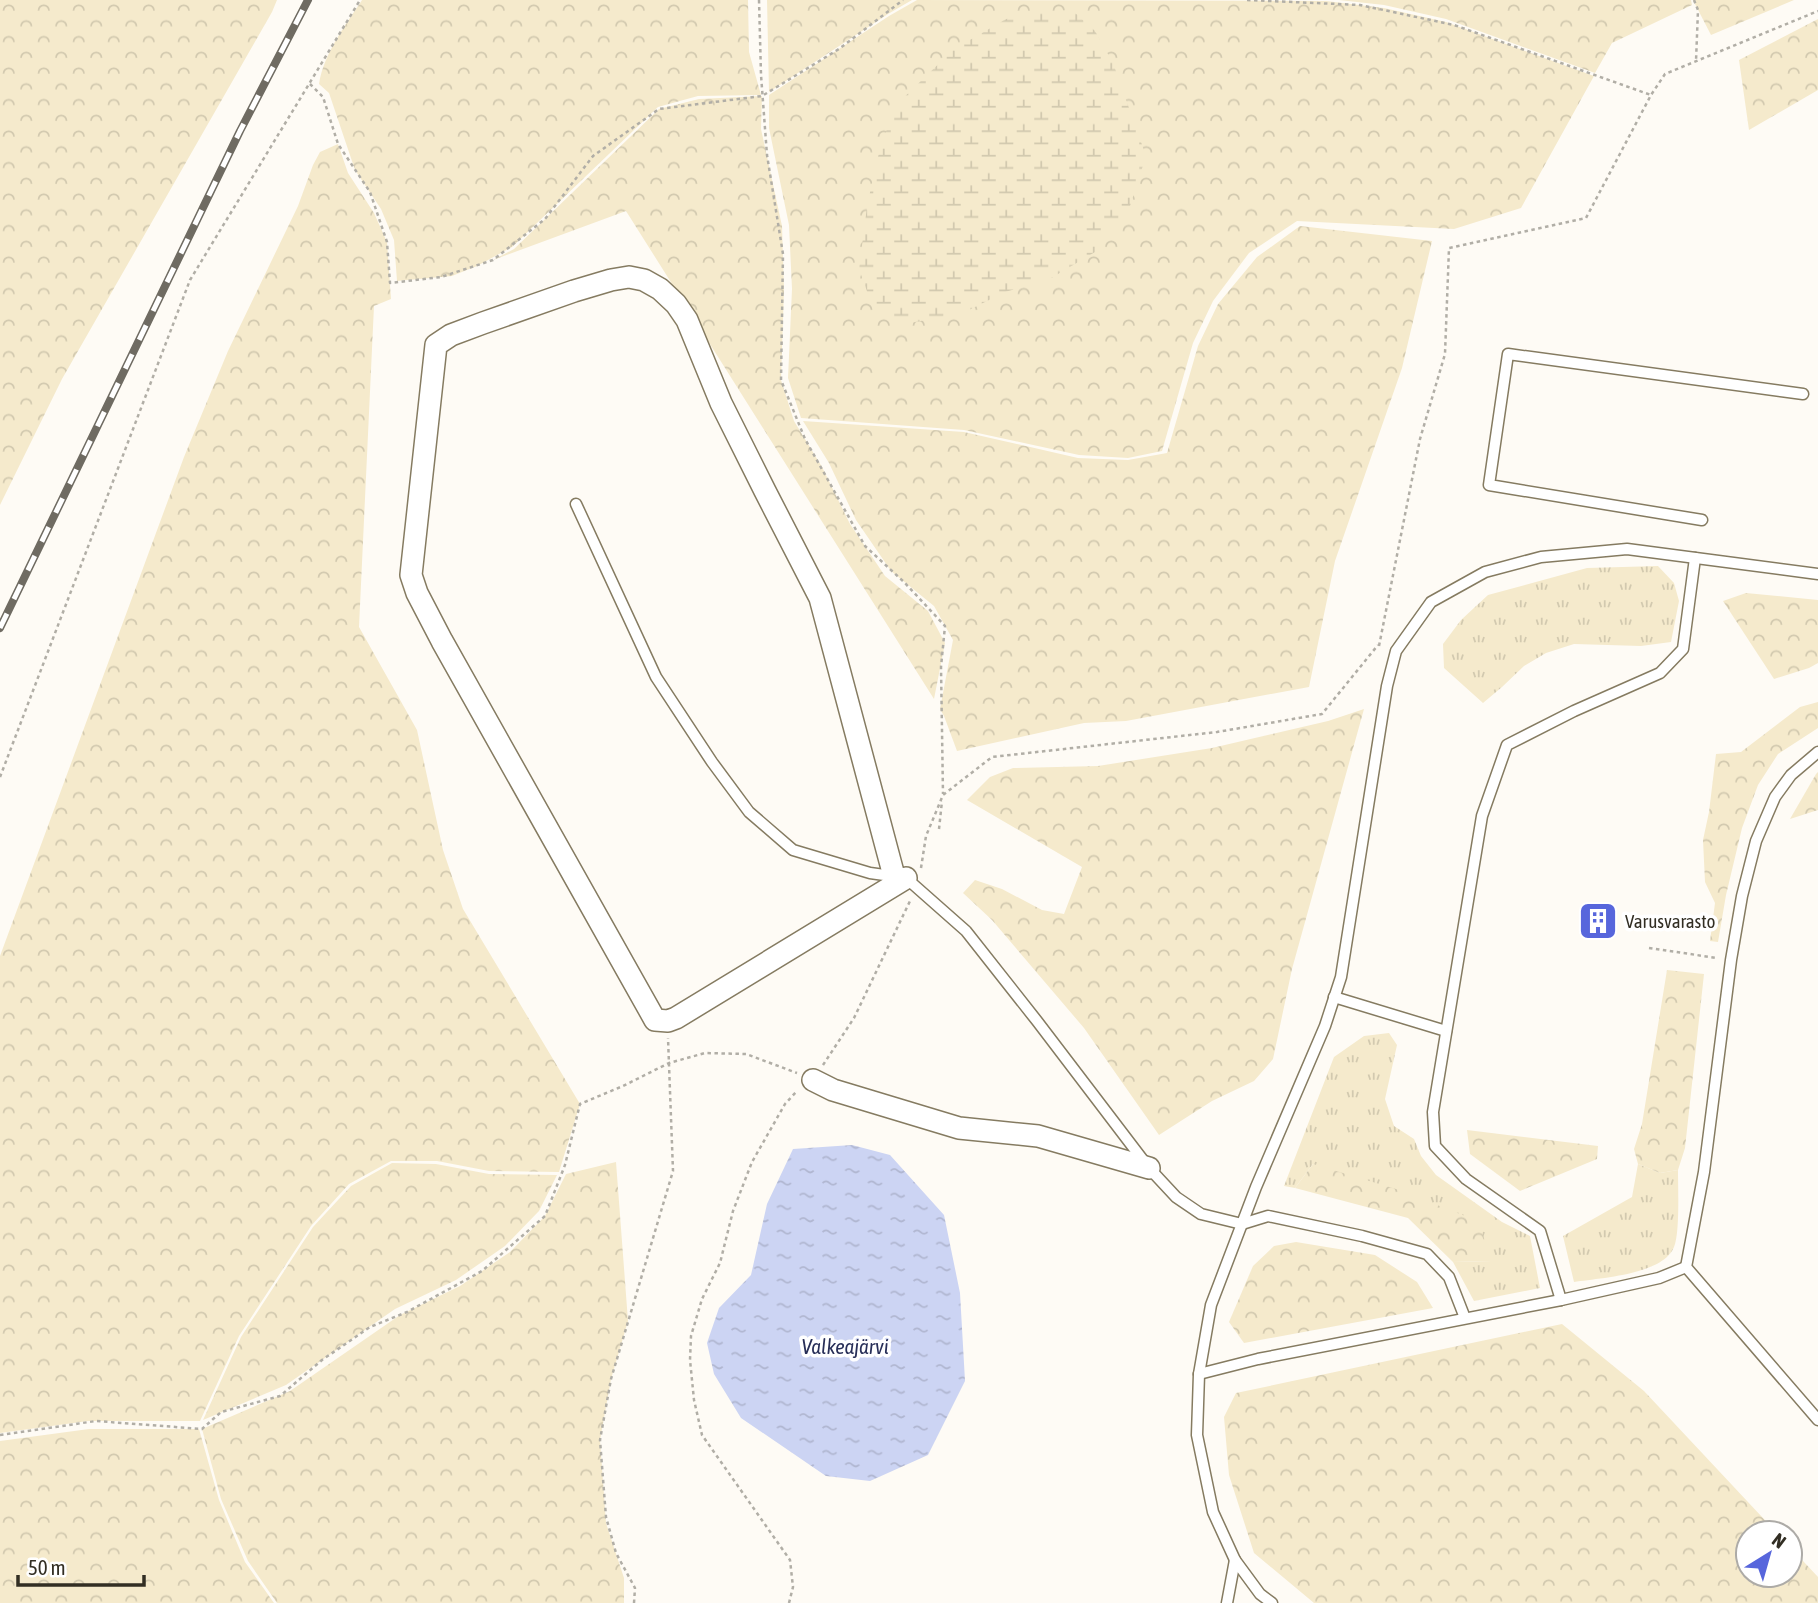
<svg xmlns="http://www.w3.org/2000/svg" width="1818" height="1603" viewBox="0 0 1818 1603" font-family="'Asap Condensed',sans-serif">
<style>
.grass{fill:url(#grass-tufts)}
.forest{fill:url(#forest-crowns)}
.wetland{fill:url(#wetland-marsh)}
.water{fill:url(#water-ripples)}
.lines{fill:none;stroke-linecap:round;stroke-linejoin:round}
.lane-casing{stroke:#857b61;stroke-width:13}
.street-casing{stroke:#857b61;stroke-width:24}
.path{stroke:#b1aea6;stroke-width:2.5;stroke-dasharray:3.5 3.5;stroke-linecap:butt}
.lane{stroke:#fff;stroke-width:10}
.street{stroke:#fff;stroke-width:21}
.rail-casing{stroke:#6f6b62;stroke-width:8}
.rail{stroke:#fff;stroke-width:5;stroke-dasharray:16;stroke-linecap:butt}
.labels{text-anchor:middle;dominant-baseline:central;stroke-width:7;stroke-linejoin:round;paint-order:stroke}
.poi-label{font-size:19px;fill:#322e23;stroke:#fff;text-anchor:start}
.water-label{font-size:21px;font-style:italic;fill:#282f58;stroke:#fff}
</style>
<defs>
<pattern id="grass-tufts" width="24" height="20" patternUnits="userSpaceOnUse" patternTransform="scale(1.75)"><rect width="24" height="20" fill="#f5eacc"/><path d="M3 7l-1-3M5 7V3M7 7l1-3M15 17l-1-3M17 17v-4M19 17l1-3" fill="none" stroke="#d2c9af"/></pattern>
<pattern id="forest-crowns" width="20" height="18" patternUnits="userSpaceOnUse" patternTransform="scale(1.75)"><rect width="20" height="18" fill="#f5eacc"/><path d="M2 6a3 3 0 1 1 6 0M12 15a3 3 0 1 1 6 0" fill="none" stroke="#d2c9af"/></pattern>
<pattern id="wetland-marsh" width="20" height="14" patternUnits="userSpaceOnUse" patternTransform="scale(1.75)"><rect width="20" height="14" fill="#f5eacc"/><path d="M1 5h8M5 5V1M11 12h8M15 12V8" fill="none" stroke="#d2c9af"/></pattern>
<pattern id="water-ripples" width="26" height="14" patternUnits="userSpaceOnUse" patternTransform="scale(1.75)"><rect width="26" height="14" fill="#ccd4f3"/><path d="M2 4q2-2 4 0t4 0M15 11q2-2 4 0t4 0" fill="none" stroke="#b0b6d0"/></pattern>
</defs>
<rect width="100%" height="100%" fill="#fefbf5"/>
<g class="grass">
<polygon points="1658,566 1674,583 1679,601 1671,642 1641,646 1574,644 1546,653 1524,666 1502,687 1483,703 1444,668 1443,644 1461,620 1488,595 1587,568"/>
<polygon points="1389,1033 1397,1045 1385,1099 1394,1126 1414,1139 1421,1156 1436,1175 1502,1222 1530,1236 1540,1288 1474,1301 1453,1262 1491,1261 1313,1164 1295,1188 1284,1186 1334,1057 1364,1036"/>
<path d="M 1638,1164 L 1660,1173 L 1678,1170 C 1678,1187 1680,1233 1674,1247 C 1663,1275 1599,1278 1574,1282 L 1563,1236 L 1632,1197 Z"/>
</g>
<g class="forest">
<polygon points="0,0 277,0 272,12 62,379 0,505"/>
<path d="M 362,0 L 748,0 L 749,52 L 761,95 L 698,96 L 658,107 L 512,247 L 477,266 L 452,276 L 397,281 L 394,240 L 381,209 L 355,170 L 329,93 L 319,84 C 324,53 345,26 362,0 Z"/>
<polygon points="767,0 912,0 888,14 769,92"/>
<polygon points="917,0 1326,1 1384,8 1446,22 1594,76 1521,208 1454,229 1297,221 1249,253 1213,301 1193,343 1162,451 1128,458 1079,455 964,430 801,418 788,378 792,289 789,225 769,128 769,95 889,16"/>
<polygon points="1339,0 1691,0 1692,5 1612,43 1595,73 1446,19 1384,5"/>
<polygon points="1693,0 1794,0 1711,35"/>
<polygon points="1818,19 1818,90 1749,130 1739,60"/>
<polygon points="762,96 761,129 782,226 784,289 781,380 794,421 822,467 850,524 885,576 928,611 945,643 934,699 626,211 493,260 514,249 659,109 699,99"/>
<polygon points="338,144 348,173 374,213 387,242 391,299 374,306 359,627 417,730 443,850 463,909 580,1104 559,1172 489,1171 437,1161 391,1161 349,1184 311,1226 239,1336 200,1421 88,1421 0,1433 0,956 184,457 228,351 298,206 313,165 320,152"/>
<polygon points="1300,226 1432,241 1402,368 1335,561 1309,687 1126,721 1084,723 957,751 944,716 940,709 953,640 934,606 891,571 856,520 829,463 803,421 964,432 1078,458 1128,460 1167,453 1198,346 1218,304 1257,257"/>
<polygon points="1746,593 1818,600 1818,663 1809,668 1774,679 1723,601"/>
<polygon points="1818,702 1818,728 1778,754 1758,785 1742,828 1726,895 1718,942 1710,941 1715,903 1705,882 1703,840 1709,812 1716,754 1741,752 1800,707"/>
<polygon points="1364,709 1292,969 1273,1059 1254,1081 1212,1101 1159,1135 1084,1028 992,920 963,893 975,880 1002,889 1042,910 1064,914 1082,867 967,800 990,777 1013,768 1098,766 1212,748 1328,721"/>
<polygon points="1818,772 1818,810 1790,819 1816,774"/>
<polygon points="1667,970 1704,974 1685,1148 1678,1170 1660,1173 1638,1164 1634,1149 1642,1124"/>
<polygon points="1467,1130 1598,1146 1597,1159 1520,1191 1470,1154"/>
<polygon points="616,1162 628,1321 611,1379 600,1440 606,1523 624,1578 624,1603 277,1603 248,1561 221,1499 202,1429 290,1391 400,1315 460,1286 510,1252 545,1216 566,1174"/>
<polygon points="392,1163 436,1164 489,1174 557,1175 539,1211 505,1246 456,1280 395,1309 286,1385 203,1420 241,1337 313,1227 351,1186"/>
<polygon points="1313,1164 1396,1189 1478,1221 1492,1261 1453,1262 1408,1218 1295,1188"/>
<polygon points="1296,1242 1375,1255 1417,1282 1433,1308 1244,1343 1229,1322 1253,1266 1274,1246"/>
<polygon points="1562,1324 1644,1391 1777,1533 1748,1533 1748,1575 1790,1575 1790,1547 1818,1577 1818,1603 1314,1603 1254,1553 1229,1475 1224,1417 1236,1393"/>
<polygon points="89,1429 199,1429 219,1500 245,1562 274,1603 0,1603 0,1441"/>
</g>
<polygon class="wetland" points="1072,10 1095,31 1113,63 1146,156 1130,206 1095,252 1048,280 1005,292 963,313 899,325 872,305 859,269 867,207 876,163 894,107 954,49 1017,13"/>
<polygon class="water" points="852,1145 890,1155 944,1215 960,1293 965,1381 928,1455 870,1481 826,1476 741,1418 714,1374 707,1343 719,1308 751,1275 767,1204 793,1149"/>
<g class="lines">
<g class="lane-casing">
<g id="lane">
<polyline points="576,504 656,677 712,762 749,812 793,850 870,873 906,878 966,931 1037,1021 1149,1168 1176,1197 1201,1214 1242,1224 1268,1216 1362,1236 1427,1254 1449,1277 1465,1318"/>
<polyline points="1702,520 1489,485 1508,354 1803,394"/>
<polyline points="1818,752 1791,775 1775,797 1756,841 1742,896 1731,960 1704,1172 1686,1267 1818,1420"/>
<polyline points="1334,997 1446,1031"/>
<polyline points="1561,1300 1540,1231 1466,1179 1435,1146 1433,1112 1482,816 1507,745 1574,711 1660,673 1683,649 1695,558"/>
<polyline points="1199,1374 1258,1359 1561,1300 1659,1278 1686,1267"/>
<polyline points="1227,1603 1235,1560"/>
<polyline points="1272,1603 1260,1594 1235,1560 1213,1512 1197,1435 1199,1374 1211,1305 1256,1187 1325,1026 1341,977 1387,686 1396,651 1431,602 1485,572 1541,557 1627,549 1818,574"/>
</g>
</g>
<g class="street-casing">
<g id="street">
<polyline points="894,876 820,598 765,491 721,403 687,320 676,304 660,289 644,280 629,277 611,280 574,291 483,323 451,335 436,345 411,575 417,593 442,641 655,1020 668,1021 676,1018 906,878"/>
<polyline points="813,1080 833,1090 959,1128 1038,1136 1149,1168"/>
</g>
</g>
<g class="path">
<polyline points="759,0 761,75 767,155 783,254 781,380 805,439 865,546 904,582 945,626 941,667 943,794"/>
<polyline points="1247,0 1360,5 1454,25 1651,95"/>
<polyline points="1694,0 1698,10 1696,61"/>
<polyline points="310,84 323,97 338,144 370,192 387,242 390,283 441,277 493,260 545,219 593,156 659,109 762,96 839,49 903,0"/>
<polyline points="1379,646 1420,439 1445,354 1449,248 1586,218 1651,95 1665,74 1818,11"/>
<polyline points="0,777 190,280 360,0"/>
<polyline points="939,829 942,801"/>
<polyline points="921,868 926,836 943,795 992,757 1217,732 1322,714 1378,645"/>
<polyline points="1649,948 1717,958"/>
<polyline points="823,1065 854,1018 910,901"/>
<polyline points="0,1435 96,1421 202,1429 221,1412 280,1396 322,1360 370,1327 407,1312 482,1271 545,1216 565,1165 580,1104 623,1086 669,1063 705,1053 746,1054 797,1073"/>
<polyline points="634,1603 635,1588 616,1553 606,1517 600,1440 611,1379 673,1171 668,1038"/>
<polyline points="789,1603 793,1587 790,1560 702,1435 694,1400 690,1360 691,1336 702,1299 720,1263 733,1211 752,1162 785,1104 797,1091"/>
</g>
<use href="#lane" class="lane"/>
<use href="#street" class="street"/>
<g class="rail-casing">
<polyline id="rail" points="0,628 240,131 308,0"/>
</g>
<use href="#rail" class="rail"/>
</g>
<defs>
<g id="building-square" transform="scale(2.0125)"><rect x="-9" y="-9" width="18" height="18" rx="4" fill="#5766dc" stroke="#fff"/><path d="M-4-6H4V6H1V3H-1V6H-4ZM-2.5-4.3h1.7v1.8h-1.7ZM.8-4.3h1.7v1.8H.8ZM-2.5-1h1.7V.8h-1.7ZM.8-1h1.7V.8H.8Z" fill="#fff"/></g>
</defs>
<g fill-rule="evenodd">
<use href="#building-square" x="1598" y="921"/>
</g>
<g class="labels">
<g class="poi-label">
<text x="1625" y="921">Varusvarasto</text>
</g>
<g class="water-label">
<text x="845" y="1346">Valkeajärvi</text>
</g>
</g>
<g transform="translate(1769 1554) rotate(37)"><circle r="33" fill="#ffffff" stroke="#adaba7" stroke-width="2"/>
<path d="M0-5L12 26L0 18L-12 26Z" fill="#5766dc"/>
<text y="-10" font-size="19" font-weight="bold" text-anchor="middle" fill="#322e23">N</text>
</g>
<path d="M18 1575v10h126v-10" fill="none" stroke="#322e23" stroke-width="3.5"/>
<text x="28" y="1575" font-size="21" fill="#322e23" stroke="#ffffff" stroke-width="5" paint-order="stroke">50 m</text>
</svg>
